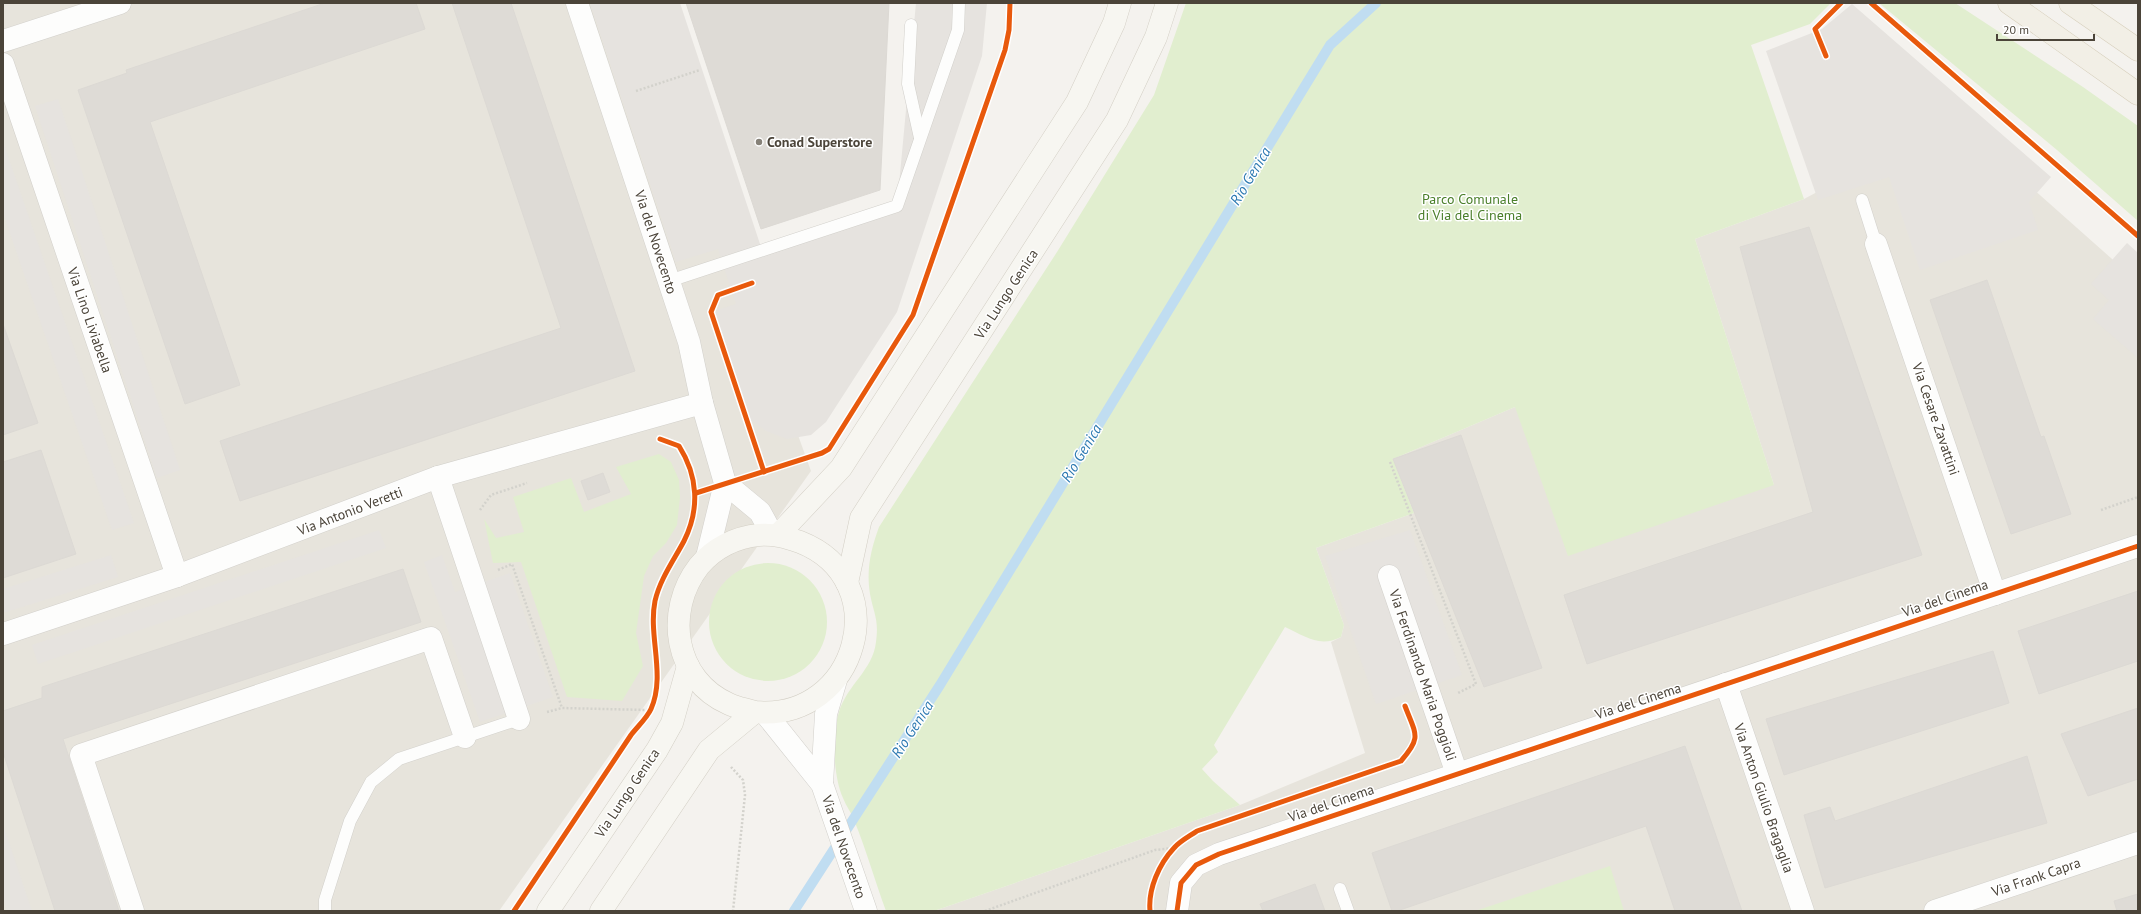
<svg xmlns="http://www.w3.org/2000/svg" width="2141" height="914" viewBox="0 0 2141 914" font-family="'PT Sans',sans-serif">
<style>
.residential{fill:#e7e4dc}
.green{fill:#e1eecf}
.parking{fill:#e6e3df}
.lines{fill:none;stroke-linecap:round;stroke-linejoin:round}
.stream{stroke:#c0ddf1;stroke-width:10}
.building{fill:#dedbd6;stroke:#dcd9d4}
.lane-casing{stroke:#d2d0cb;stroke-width:13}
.street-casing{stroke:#d2d0cb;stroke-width:23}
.secondary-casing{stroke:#d3cfc5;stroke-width:23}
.primary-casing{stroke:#d6cebb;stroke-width:23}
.path{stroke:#d3d2cc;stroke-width:2.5;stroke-dasharray:2 2;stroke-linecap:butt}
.lane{stroke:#fdfdfc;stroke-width:12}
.street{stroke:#fdfdfc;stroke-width:22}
.secondary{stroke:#f7f6f1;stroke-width:22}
.primary{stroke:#f2efe6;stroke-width:22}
.cycleway-casing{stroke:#fff;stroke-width:8}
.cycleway{stroke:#e8590c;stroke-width:5}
.poi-dot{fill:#868178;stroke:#fff;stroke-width:1.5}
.labels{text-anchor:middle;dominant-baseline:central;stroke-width:3;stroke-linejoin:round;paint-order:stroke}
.poi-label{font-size:14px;font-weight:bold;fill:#4b4439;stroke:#fff;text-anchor:start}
.park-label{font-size:14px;fill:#4a7f2a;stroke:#fff}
.street-label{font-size:14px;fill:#4b4439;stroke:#fff}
.water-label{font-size:15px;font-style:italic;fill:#2e7ab2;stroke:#fff}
</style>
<rect width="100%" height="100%" fill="#f4f2ee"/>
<g class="residential">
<polygon points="3,3 641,3 811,471 499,911 3,911"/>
<polygon points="1954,119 2138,282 2138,911 934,911 1240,805 1365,753 1331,642 1341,637 1344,625 1316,548 1414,513 1393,459 1515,407 1774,485 1695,239 1804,199"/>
</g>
<g class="green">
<path d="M 1186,3 L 1831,3 L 1810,24 L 1751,45 L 1804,199 L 1695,239 L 1774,485 L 1568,556 L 1515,407 L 1393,459 L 1414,513 L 1316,548 L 1344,625 L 1341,637 C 1319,648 1305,636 1285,627 L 1214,745 L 1218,752 L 1202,769 L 1213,781 L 1240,805 L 934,911 L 886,911 C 875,881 866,849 854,820 C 851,812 846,806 843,798 C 833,776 832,735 839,712 C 847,685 873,670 876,642 C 879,619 874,615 870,594 C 866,570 871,549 879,527 L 1057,252 L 1154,95 Z"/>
<polygon points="1879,3 1955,3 2083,87 2138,126 2138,221 2057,150"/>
<polygon points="659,454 671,462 679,480 680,497 677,525 666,543 653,556 644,576 636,633 643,666 622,701 567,697 521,562 493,563 484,519 496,538 524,532 513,497 571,478 584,512 631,494 616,467"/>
<circle cx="768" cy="622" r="59"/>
<polygon points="1610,866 1624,911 1475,911"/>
</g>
<g class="parking">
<polygon points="590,3 680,3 762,250 897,206 916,3 987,3 982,56 897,312 826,422 811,435 787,439 766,431 745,415 711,312 736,304 718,249 676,262"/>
<polygon points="1852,4 2051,177 2029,202 2038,230 1920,270 1889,177 1818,200 1766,51 1822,29"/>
<polygon points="58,99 180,470 157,478 35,106"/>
<polygon points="3,142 134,523 112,530 3,213"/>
<polygon points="2127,243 2138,253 2138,358 2093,319 2109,300 2091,284"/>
<polygon points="379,530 386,548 38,664 32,645"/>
<polygon points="1410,530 1462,675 1376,704 1325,556"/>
<polygon points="111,555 118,577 3,613 3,589"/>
<polygon points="442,555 455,592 510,573 553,697 480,722 424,562"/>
<polygon points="3,825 32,911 7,911 3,898"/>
</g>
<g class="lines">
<polyline class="stream" points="794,911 940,685 1330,45 1376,3"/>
</g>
<g class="building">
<polygon points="325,3 416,3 425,29 150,122 240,385 185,404 78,90 127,73 126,70"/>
<polygon points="452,3 511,3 635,371 240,501 220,441 561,328"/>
<polygon points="686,3 889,3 880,190 761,229"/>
<polygon points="1809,227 1922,555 1587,664 1564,595 1813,512 1740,247"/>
<polygon points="1987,280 2041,437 2044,436 2071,514 2011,534 1930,300"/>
<polygon points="3,324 38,423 3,435"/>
<polygon points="1461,435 1542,668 1484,687 1393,459"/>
<polygon points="41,450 76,554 3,578 3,462"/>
<polygon points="603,473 610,492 588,500 581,481"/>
<polygon points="403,569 421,622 63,739 119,911 55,911 3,752 3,711 42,698 42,687"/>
<polygon points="2138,591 2138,661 2039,694 2018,631"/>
<polygon points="1993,651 2009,703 1784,775 1766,719"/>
<polygon points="2138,708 2138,779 2088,796 2061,734"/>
<polygon points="1685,746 1742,911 1675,911 1646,826 1397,911 1392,911 1372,853"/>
<polygon points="2027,756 2047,823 1825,888 1804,815 1830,807 1835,821"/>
<polygon points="1315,884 1325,911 1263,911 1260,904"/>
<polygon points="2138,894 2138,911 2117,911 2114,901"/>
</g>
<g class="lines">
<g class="lane-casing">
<g id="lane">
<polyline points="911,25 908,84 920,138"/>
<polyline points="1862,200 1876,244"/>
<polyline points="669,281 897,206 958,30 959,3"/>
<polyline points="1340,889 1348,911"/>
<polyline points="325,911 325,900 350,821 371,782 399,759 519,719"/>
</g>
</g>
<g class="street-casing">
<g id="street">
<polyline points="577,3 689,342 702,403 725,483 707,557"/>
<polyline points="3,41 120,3"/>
<polyline points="3,64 177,576"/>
<polyline points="1876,244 1995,594"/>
<polyline points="438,477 519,719"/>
<polyline points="725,483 760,512 772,534"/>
<polyline points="1389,576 1457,774"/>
<polyline points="3,634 177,576 438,477 702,403"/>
<polyline points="1726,684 1803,911"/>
<polyline points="765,713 822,784 866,911"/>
<polyline points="822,784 826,714 836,680"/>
<polyline points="133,911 81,755 431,638 465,737"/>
<polyline points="1177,911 1181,883 1196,865 1219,854 2138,546"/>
<polyline points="1935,911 2138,843"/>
</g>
</g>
<g class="secondary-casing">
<g id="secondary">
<polyline points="779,534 841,468 1077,102 1114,23 1120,3"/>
<polyline points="847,583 861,518 1117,120 1156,37 1167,3"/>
<polyline points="548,911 657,750 672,723 688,666"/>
<path d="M 601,911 L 709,750 L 755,712 C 858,722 897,580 800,542 C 785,537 775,534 759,535 C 736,537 714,548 699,566 C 664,611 674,680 729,704 C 737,708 746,709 755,712"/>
</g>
</g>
<g class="primary-casing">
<g id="primary">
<polyline points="2009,3 2138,94"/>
<polyline points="2070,3 2138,50"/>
</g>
</g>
<g class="path">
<polyline points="636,91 700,70"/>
<polyline points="1390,462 1476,684 1458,693"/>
<polyline points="480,510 491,495 527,483"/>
<polyline points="2101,510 2138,497"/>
<polyline points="498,570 512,564 562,708"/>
<polyline points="547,712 562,708 647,710"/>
<polyline points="731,767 743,780 745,795 733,911"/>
<polyline points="985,911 1155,850 1174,848"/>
</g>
<use href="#lane" class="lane"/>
<use href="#street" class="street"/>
<use href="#secondary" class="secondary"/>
<use href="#primary" class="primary"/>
<g class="cycleway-casing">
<g id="cycleway">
<polyline points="1871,3 2138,236"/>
<polyline points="1826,56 1815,29 1841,3"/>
<polyline points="752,283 718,295 711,312 764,472"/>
<polyline points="696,493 822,453 829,449 913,315 1005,50 1009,30 1010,3"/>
<path d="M 514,911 L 631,735 C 637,727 647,718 651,709 C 666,675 648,636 655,601 C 660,579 674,560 684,541 C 700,509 698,476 679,446 L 660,439"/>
<path d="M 1150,911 C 1148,889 1159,864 1174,848 C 1180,841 1190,836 1197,831 L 1401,761 C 1422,737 1416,735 1405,706"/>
<polyline points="1177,911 1181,883 1196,865 1219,854 2138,546"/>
</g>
</g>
<use href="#cycleway" class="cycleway"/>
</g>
<circle class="poi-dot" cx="759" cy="142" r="4"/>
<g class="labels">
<g class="poi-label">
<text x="767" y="142">Conad Superstore</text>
</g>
<g class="park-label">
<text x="1470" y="199">Parco Comunale<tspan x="1470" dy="16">di Via del Cinema</tspan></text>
</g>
<g class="street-label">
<text transform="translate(656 242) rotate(72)">Via del Novecento</text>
<text transform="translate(1006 294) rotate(-57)">Via Lungo Genica</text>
<text transform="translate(90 320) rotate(71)">Via Lino Liviabella</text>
<text transform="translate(1936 419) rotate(71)">Via Cesare Zavattini</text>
<text transform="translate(350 511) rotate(-21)">Via Antonio Veretti</text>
<text transform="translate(1945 598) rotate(-19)">Via del Cinema</text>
<text transform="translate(1423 675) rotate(71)">Via Ferdinando Maria Poggioli</text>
<text transform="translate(1638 701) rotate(-18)">Via del Cinema</text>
<text transform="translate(627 793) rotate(-56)">Via Lungo Genica</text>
<text transform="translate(1764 798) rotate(71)">Via Anton Giulio Bragaglia</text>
<text transform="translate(1331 803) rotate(-19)">Via del Cinema</text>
<text transform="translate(844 847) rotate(71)">Via del Novecento</text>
<text transform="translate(2036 877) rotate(-19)">Via Frank Capra</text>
</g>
<g class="water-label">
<text transform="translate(1250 176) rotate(-59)">Rio Genica</text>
<text transform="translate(1081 453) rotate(-59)">Rio Genica</text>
<text transform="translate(912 729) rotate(-57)">Rio Genica</text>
</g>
</g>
<rect width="2141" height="914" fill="none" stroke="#4b4439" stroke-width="8"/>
<path d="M1997 34v6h97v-6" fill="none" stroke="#4b4439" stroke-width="2"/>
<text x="2003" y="34" font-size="12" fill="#4b4439" stroke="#ffffff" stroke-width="3" paint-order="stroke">20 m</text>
</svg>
